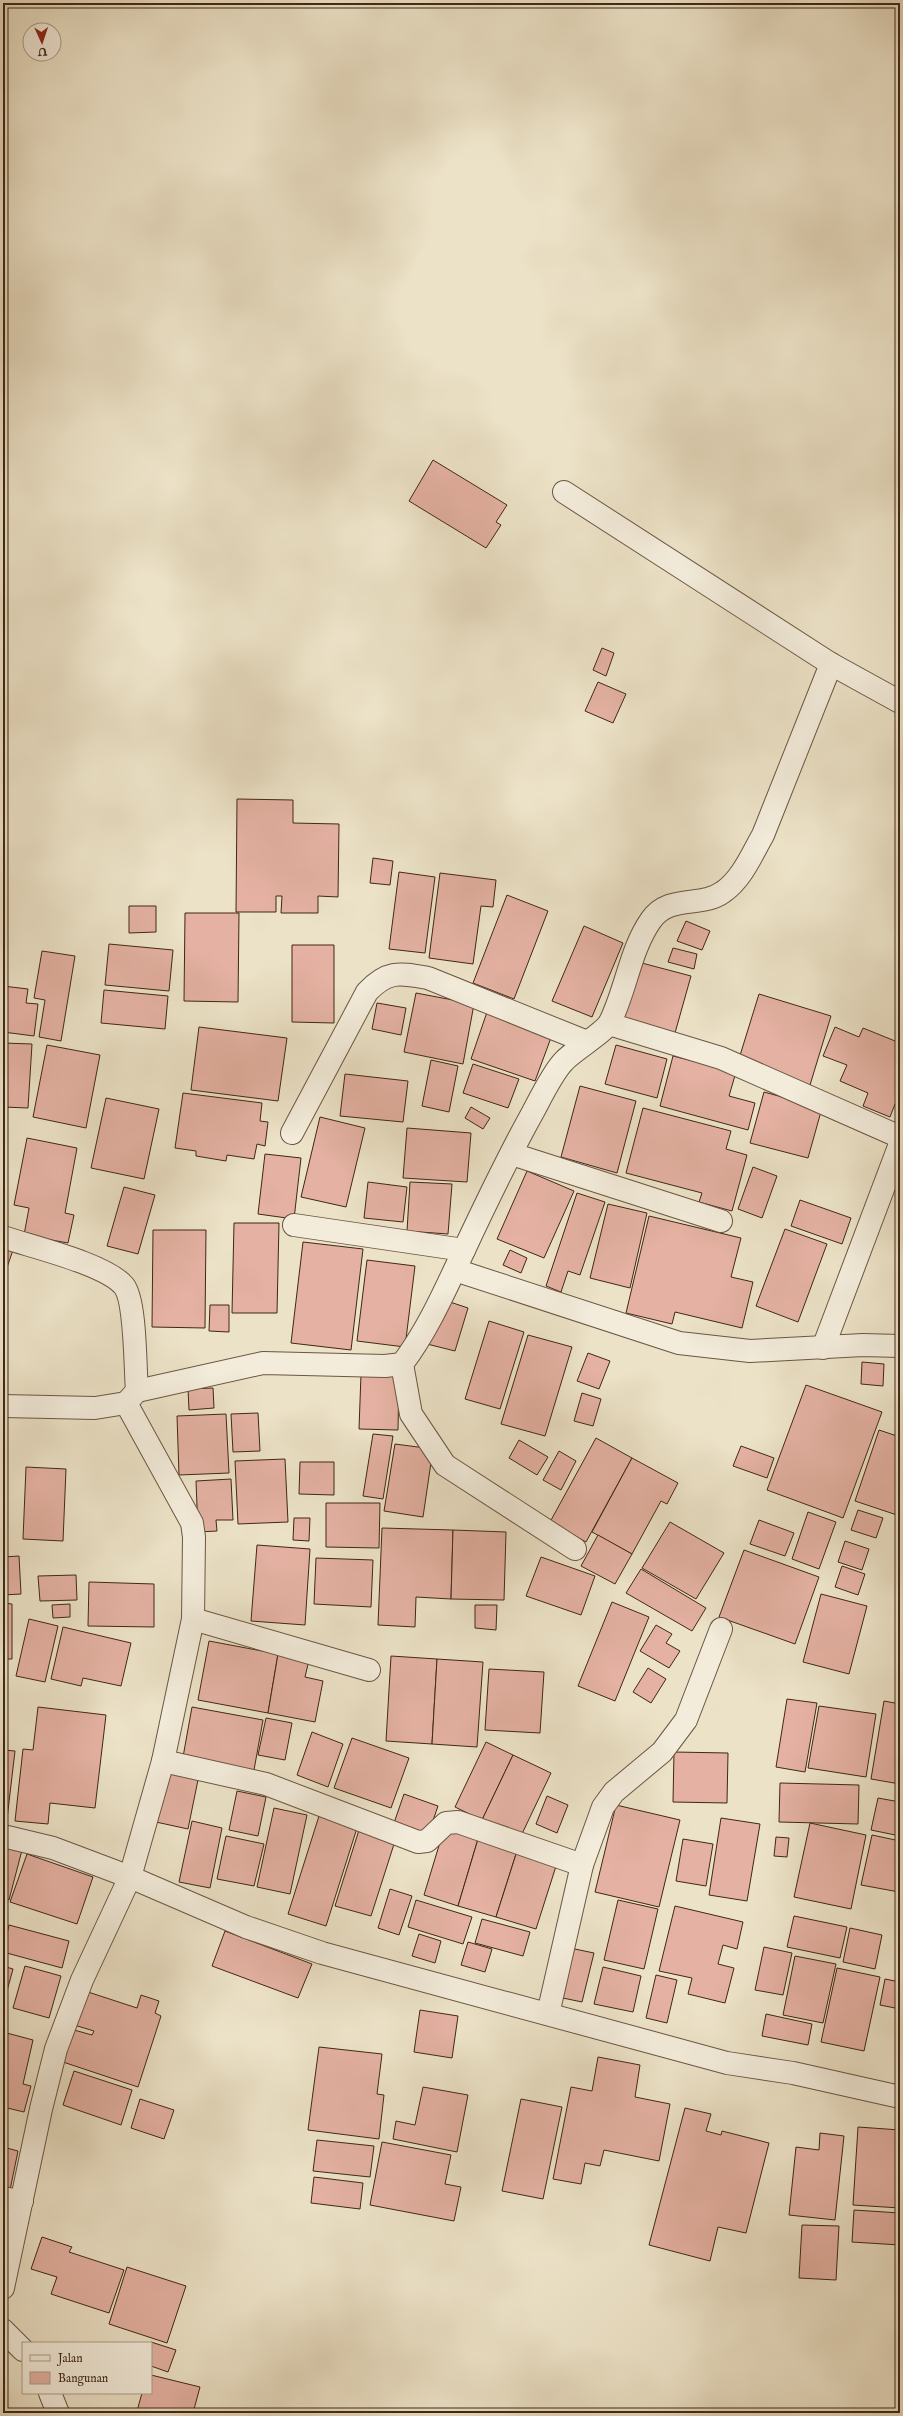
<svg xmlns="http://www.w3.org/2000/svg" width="903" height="2416" viewBox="0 0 903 2416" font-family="'IM FELL English',serif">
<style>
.building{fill:#e4b1a2;stroke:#402716}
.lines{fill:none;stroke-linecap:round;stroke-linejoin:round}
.minor-casing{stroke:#6b5642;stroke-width:24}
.minor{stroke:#f3ecdb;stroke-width:22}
</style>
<rect width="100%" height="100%" fill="#ece2c7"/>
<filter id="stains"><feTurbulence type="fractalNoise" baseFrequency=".005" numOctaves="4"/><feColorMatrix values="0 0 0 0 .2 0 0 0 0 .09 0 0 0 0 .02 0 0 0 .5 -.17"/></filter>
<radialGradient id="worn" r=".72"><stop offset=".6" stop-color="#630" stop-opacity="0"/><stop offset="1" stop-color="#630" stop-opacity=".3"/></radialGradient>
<g class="building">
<polygon points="433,460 507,505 496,522 501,525 486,548 409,501"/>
<polygon points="602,648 614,653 606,676 593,670"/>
<polygon points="598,682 626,694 613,723 585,711"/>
<polygon points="237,799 293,800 293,823 339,824 338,897 318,896 318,913 281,913 282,896 276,896 276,912 236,912"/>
<polygon points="373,858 393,861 390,885 370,883"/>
<polygon points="399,872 435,877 425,953 389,949"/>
<polygon points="440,873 496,880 493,907 481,906 473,964 429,958"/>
<polygon points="507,895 548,911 514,999 473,983"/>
<polygon points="129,906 156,906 156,932 129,933"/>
<polygon points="185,913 239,913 238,1002 184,1001"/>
<polygon points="686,921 710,931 702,950 677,941"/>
<polygon points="584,926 623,943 592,1017 552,1001"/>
<polygon points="109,944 173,950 169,991 105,985"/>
<polygon points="292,945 334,945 334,1023 292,1022"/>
<polygon points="673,948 697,954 694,969 668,962"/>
<polygon points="42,951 75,956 61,1041 39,1037 45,1000 34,998"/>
<polygon points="638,962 691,976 675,1033 622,1018"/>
<polygon points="3,986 28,989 26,1003 38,1004 34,1036 3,1032"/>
<polygon points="104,990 168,996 165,1029 101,1023"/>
<polygon points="416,993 474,1004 463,1064 404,1052"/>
<polygon points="759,994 831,1016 810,1085 738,1062"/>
<polygon points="377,1003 406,1008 401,1035 372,1029"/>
<polygon points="487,1012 552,1035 535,1081 471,1059"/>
<polygon points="199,1027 287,1038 278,1101 191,1090"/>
<polygon points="835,1027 859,1037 863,1028 900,1043 900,1102 898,1106 895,1104 890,1117 863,1106 868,1093 840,1081 847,1065 823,1056"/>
<polygon points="3,1043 32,1044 28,1108 3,1107"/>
<polygon points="47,1045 100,1055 86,1128 33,1117"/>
<polygon points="616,1045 667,1059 657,1098 605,1084"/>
<polygon points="673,1056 736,1072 729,1096 755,1103 748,1130 660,1106"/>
<polygon points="431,1060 458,1066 449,1112 422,1106"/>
<polygon points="473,1064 519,1079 508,1108 463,1093"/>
<polygon points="345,1074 408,1081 403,1122 340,1116"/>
<polygon points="580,1086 636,1101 617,1173 561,1157"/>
<polygon points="764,1092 822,1108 808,1158 750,1143"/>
<polygon points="183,1093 262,1103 260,1121 268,1122 265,1146 257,1144 254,1159 227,1155 226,1161 196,1156 196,1151 175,1148"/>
<polygon points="106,1098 159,1109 144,1179 91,1168"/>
<polygon points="471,1107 490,1118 483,1129 465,1118"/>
<polygon points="643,1108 731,1131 726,1149 747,1155 732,1211 699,1202 702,1193 626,1173"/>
<polygon points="320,1117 365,1128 346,1207 301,1197"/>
<polygon points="407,1128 471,1133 467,1182 403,1178"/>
<polygon points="27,1138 77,1148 65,1213 74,1215 68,1243 24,1235 29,1208 14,1205"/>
<polygon points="265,1154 301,1158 294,1219 258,1214"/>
<polygon points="753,1167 777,1176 762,1218 738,1209"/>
<polygon points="527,1171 574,1191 544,1258 497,1239"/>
<polygon points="368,1182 407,1187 403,1222 364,1218"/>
<polygon points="410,1182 452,1184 448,1234 407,1231"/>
<polygon points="124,1187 155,1195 138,1254 107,1246"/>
<polygon points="577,1193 605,1202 580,1275 568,1271 561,1292 546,1286"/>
<polygon points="800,1200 851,1218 842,1244 791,1226"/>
<polygon points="608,1204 647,1213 630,1288 590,1278"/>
<polygon points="649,1216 741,1238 731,1277 753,1282 742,1328 675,1312 672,1324 626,1313"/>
<polygon points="234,1223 279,1223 277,1313 232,1313"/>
<polygon points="785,1229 827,1244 798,1322 756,1306"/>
<polygon points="153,1230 206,1230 205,1328 152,1327"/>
<polygon points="303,1242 363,1249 351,1350 291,1343"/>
<polygon points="3,1247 13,1250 3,1279"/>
<polygon points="510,1250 527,1258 521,1273 503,1265"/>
<polygon points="367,1260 415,1266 405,1347 357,1341"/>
<polygon points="441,1299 468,1308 455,1351 427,1344"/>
<polygon points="210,1305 229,1305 229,1332 209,1331"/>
<polygon points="489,1321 524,1332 500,1409 465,1399"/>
<polygon points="528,1335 572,1347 545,1436 501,1424"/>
<polygon points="588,1353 610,1361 599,1389 577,1381"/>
<polygon points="862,1362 884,1364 883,1386 861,1384"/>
<polygon points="361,1374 399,1376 398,1430 359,1429"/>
<polygon points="806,1385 882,1412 843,1518 767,1490"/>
<polygon points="213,1388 214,1408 189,1410 188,1389"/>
<polygon points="582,1393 601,1399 593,1426 574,1421"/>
<polygon points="258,1413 260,1451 233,1452 231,1414"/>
<polygon points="226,1414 229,1473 179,1475 177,1416"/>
<polygon points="3,1427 7,1427 3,1454"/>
<polygon points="879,1430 900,1437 900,1516 855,1501"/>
<polygon points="373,1434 393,1436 383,1499 363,1496"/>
<polygon points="596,1438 632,1458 586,1542 550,1522"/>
<polygon points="519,1440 548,1457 537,1475 509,1458"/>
<polygon points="395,1444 433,1449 423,1517 384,1511"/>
<polygon points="741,1446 774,1458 767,1478 733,1466"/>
<polygon points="559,1451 576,1461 561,1490 543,1480"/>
<polygon points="632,1458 678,1483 667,1504 661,1501 632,1554 592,1532"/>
<polygon points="285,1459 288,1522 238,1524 235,1461"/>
<polygon points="300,1462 334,1462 334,1495 299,1494"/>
<polygon points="26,1467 66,1469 63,1541 23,1539"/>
<polygon points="231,1479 233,1520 216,1520 217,1531 198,1532 196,1481"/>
<polygon points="326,1503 380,1503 379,1548 326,1547"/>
<polygon points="858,1510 883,1518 876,1538 851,1530"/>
<polygon points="808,1512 836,1522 819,1569 792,1559"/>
<polygon points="294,1518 310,1518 309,1541 293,1540"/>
<polygon points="759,1520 794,1533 785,1556 750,1544"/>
<polygon points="670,1522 724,1553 696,1599 642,1568"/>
<polygon points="382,1528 453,1530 451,1599 416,1597 415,1627 378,1625"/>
<polygon points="453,1530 506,1532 504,1600 451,1599"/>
<polygon points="598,1535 632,1554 615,1584 581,1566"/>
<polygon points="845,1541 869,1549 862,1570 838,1562"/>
<polygon points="257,1545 310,1549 305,1625 251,1621"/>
<polygon points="744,1550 819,1577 795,1644 719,1617"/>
<polygon points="19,1556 21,1594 3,1595 3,1557"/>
<polygon points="541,1557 595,1576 581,1615 526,1596"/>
<polygon points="316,1558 373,1560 371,1607 314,1604"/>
<polygon points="842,1566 865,1574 858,1595 835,1587"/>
<polygon points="641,1569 706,1608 692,1631 626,1593"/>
<polygon points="76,1575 77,1600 40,1601 38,1576"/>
<polygon points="89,1582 154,1584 154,1627 88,1626"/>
<polygon points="821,1594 867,1606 849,1674 803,1662"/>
<polygon points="612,1602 649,1617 615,1701 578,1686"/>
<polygon points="3,1603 12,1604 12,1659 3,1659"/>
<polygon points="70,1604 70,1617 53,1618 52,1605"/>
<polygon points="475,1605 497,1605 496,1630 475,1628"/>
<polygon points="29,1619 58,1626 45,1682 16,1676"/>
<polygon points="656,1625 672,1634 666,1643 680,1651 669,1668 640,1651"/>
<polygon points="63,1627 131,1643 121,1686 83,1678 81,1686 51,1679"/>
<polygon points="209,1641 278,1654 268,1713 198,1700"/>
<polygon points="278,1654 309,1660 305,1677 323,1681 315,1722 268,1713"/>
<polygon points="391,1656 437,1659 432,1744 386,1741"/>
<polygon points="437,1659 483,1662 477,1747 432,1744"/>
<polygon points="648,1668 666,1679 651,1703 633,1692"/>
<polygon points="489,1669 544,1672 540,1733 485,1730"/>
<polygon points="787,1699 817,1703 805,1772 776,1767"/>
<polygon points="884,1701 900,1704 900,1784 871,1779"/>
<polygon points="819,1706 876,1714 866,1777 808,1768"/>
<polygon points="38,1707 106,1715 95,1808 50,1803 48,1824 15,1821 23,1749 33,1750"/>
<polygon points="192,1707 263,1720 254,1770 183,1757"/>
<polygon points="266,1718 292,1723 285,1760 258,1755"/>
<polygon points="312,1732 343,1744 328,1787 297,1775"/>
<polygon points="352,1738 409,1758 391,1808 334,1788"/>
<polygon points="486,1742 513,1755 482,1820 455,1807"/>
<polygon points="3,1750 15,1751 7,1819 3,1819"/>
<polygon points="674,1752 728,1753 727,1803 673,1802"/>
<polygon points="513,1755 551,1773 520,1838 482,1820"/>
<polygon points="167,1768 199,1775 188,1829 156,1822"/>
<polygon points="780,1783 859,1785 858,1824 779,1822"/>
<polygon points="237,1791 266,1797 258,1836 229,1830"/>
<polygon points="404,1794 438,1806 428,1835 394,1823"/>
<polygon points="547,1796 568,1805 557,1833 536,1824"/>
<polygon points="878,1798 900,1802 900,1836 871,1830"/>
<polygon points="616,1805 680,1820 659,1907 595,1892"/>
<polygon points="274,1808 307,1815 290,1894 257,1887"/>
<polygon points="319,1816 357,1828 326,1926 288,1914"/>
<polygon points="721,1818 760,1824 747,1901 709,1895"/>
<polygon points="192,1821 222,1828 210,1888 179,1882"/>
<polygon points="810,1823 866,1835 851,1909 794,1897"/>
<polygon points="444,1829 478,1839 458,1906 424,1895"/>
<polygon points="359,1830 395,1841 371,1916 335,1906"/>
<polygon points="872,1835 900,1841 899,1892 861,1885"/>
<polygon points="226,1836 264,1844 254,1886 217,1879"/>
<polygon points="776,1837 789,1838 787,1857 774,1856"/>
<polygon points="478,1839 517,1851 496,1917 458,1906"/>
<polygon points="683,1839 713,1844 706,1886 676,1881"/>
<polygon points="3,1845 22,1850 9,1900 3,1898"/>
<polygon points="517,1851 557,1863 536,1929 496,1917"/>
<polygon points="27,1854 93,1877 77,1924 10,1902"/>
<polygon points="390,1889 412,1896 399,1935 378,1928"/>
<polygon points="416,1900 472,1917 463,1944 408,1927"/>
<polygon points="618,1900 658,1909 644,1969 604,1960"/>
<polygon points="675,1906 743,1922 737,1949 723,1945 718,1964 734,1968 725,2003 688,1994 692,1978 659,1971"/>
<polygon points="794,1916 847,1927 840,1958 787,1947"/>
<polygon points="482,1919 530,1932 523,1956 475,1943"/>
<polygon points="9,1925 69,1941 62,1968 3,1952"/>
<polygon points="850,1928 882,1935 875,1969 843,1962"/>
<polygon points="225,1931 312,1964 298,1998 212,1966"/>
<polygon points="419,1934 441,1941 435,1963 412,1956"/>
<polygon points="468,1942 492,1949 485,1972 461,1965"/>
<polygon points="764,1947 792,1953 783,1995 755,1990"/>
<polygon points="570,1948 594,1953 582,2002 558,1997"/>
<polygon points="795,1956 836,1964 823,2023 783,2015"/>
<polygon points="3,1966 13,1969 5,1998 3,1998"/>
<polygon points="25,1966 61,1976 49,2018 13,2008"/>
<polygon points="603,1967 641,1976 633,2012 594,2004"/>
<polygon points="837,1968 880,1977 864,2051 821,2042"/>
<polygon points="656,1975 677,1980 667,2023 646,2018"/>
<polygon points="885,1979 900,1982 900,2009 880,2005"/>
<polygon points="85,1991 137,2008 141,1995 159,2001 155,2013 161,2016 138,2087 63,2062 74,2030 92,2035 94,2031 74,2025"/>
<polygon points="420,2010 458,2016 452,2058 414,2052"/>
<polygon points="766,2014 812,2024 808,2045 762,2036"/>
<polygon points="3,2032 33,2040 23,2084 31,2086 24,2112 3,2107 3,2109"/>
<polygon points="319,2047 382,2054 377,2094 384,2095 379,2139 308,2130"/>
<polygon points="598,2057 640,2065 635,2097 670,2104 659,2161 604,2150 600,2166 585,2163 581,2184 553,2179 571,2087 592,2091"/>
<polygon points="74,2071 132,2090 121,2125 63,2105"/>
<polygon points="423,2087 468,2095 457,2152 393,2139 396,2121 415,2125"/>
<polygon points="140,2099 174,2110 164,2139 131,2128"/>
<polygon points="521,2099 562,2107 543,2199 502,2191"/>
<polygon points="685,2108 711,2114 706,2131 721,2135 722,2131 769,2143 746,2233 718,2227 710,2261 649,2245"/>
<polygon points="858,2127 900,2130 900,2208 853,2205"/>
<polygon points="820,2133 844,2136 835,2220 789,2215 796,2147 819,2150"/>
<polygon points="317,2140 374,2146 370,2177 313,2171"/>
<polygon points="382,2142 451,2155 445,2184 461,2187 454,2221 370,2205"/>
<polygon points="3,2147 18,2151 10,2190 3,2189"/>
<polygon points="314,2177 363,2183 360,2209 311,2203"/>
<polygon points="854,2210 900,2213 900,2245 852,2242"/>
<polygon points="802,2225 839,2226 836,2280 799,2278"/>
<polygon points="42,2237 72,2247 69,2252 124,2270 109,2313 51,2294 57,2277 31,2269"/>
<polygon points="127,2267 186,2286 167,2343 109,2324"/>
<polygon points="151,2342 176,2350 168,2372 151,2366"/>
<polygon points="151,2375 200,2387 193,2413 147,2413 137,2411 142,2393 151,2393"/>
</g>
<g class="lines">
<g class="minor-casing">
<g id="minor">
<polyline points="564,492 831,664 900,702"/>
<polyline points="609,1024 721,1058 900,1137"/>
<path d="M 292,1133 L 367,992 C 388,970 399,973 428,978 L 587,1042"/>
<polyline points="512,1154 721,1221"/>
<polyline points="294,1225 464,1250"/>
<path d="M 3,1237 C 32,1247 106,1264 124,1286 C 136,1301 135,1369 137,1391"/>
<polyline points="455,1270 679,1343 750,1351 863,1345 900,1346"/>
<polyline points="823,1348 900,1144"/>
<polyline points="402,1364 411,1414 445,1465 575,1549"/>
<path d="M 126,1403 L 137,1391 L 263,1363 L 385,1366 L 402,1364 C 428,1330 446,1288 464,1250 C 486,1203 508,1157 533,1112 C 541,1097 553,1072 564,1061 C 574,1050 604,1033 610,1022 C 626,990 630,950 651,920 C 669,894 701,908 723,892 C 742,879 752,854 763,835 L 831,664"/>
<polyline points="3,1406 95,1408 126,1403 192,1523 194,1537 193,1619 163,1761 130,1877 82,1980 56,2049 41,2109 3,2288"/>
<polyline points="193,1619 369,1670"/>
<polyline points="163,1761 266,1784 418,1842 427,1841 446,1823 458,1822 582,1865"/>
<polyline points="3,1836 53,1848 130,1877 246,1927 322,1953 727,2063 793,2073 900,2097"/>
<polyline points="548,2014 582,1865 603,1807 614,1792 662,1752 686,1720 721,1629"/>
<polyline points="3,2198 22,2201"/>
<polyline points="3,2330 23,2350"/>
<polyline points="50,2393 58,2413"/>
</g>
</g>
<use href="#minor" class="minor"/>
</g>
<rect width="903" height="2416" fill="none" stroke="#ece2c7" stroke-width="16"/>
<rect x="4" y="4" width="895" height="2408" fill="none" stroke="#402716" stroke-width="2"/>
<rect x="8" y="8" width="887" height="2400" fill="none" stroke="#402716"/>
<rect x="22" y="2342" width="130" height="52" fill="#f3ecdb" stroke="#ab9d8c"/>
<rect x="30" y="2355" width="20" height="6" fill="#f3ecdb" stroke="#ab9d8c"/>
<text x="58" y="2362" font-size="12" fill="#402716">Jalan</text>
<rect x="30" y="2372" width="20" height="12" fill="#e4b1a2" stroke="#ab9d8c"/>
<text x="58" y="2382" font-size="12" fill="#402716">Bangunan</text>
<g transform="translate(42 42) rotate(177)"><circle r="19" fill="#f3ecdb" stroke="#ab9d8c"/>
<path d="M0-3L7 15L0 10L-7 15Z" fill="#8f2418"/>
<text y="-6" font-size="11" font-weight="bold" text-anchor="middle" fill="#402716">U</text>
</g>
<rect width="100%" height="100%" filter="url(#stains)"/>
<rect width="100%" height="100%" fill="url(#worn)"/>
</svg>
